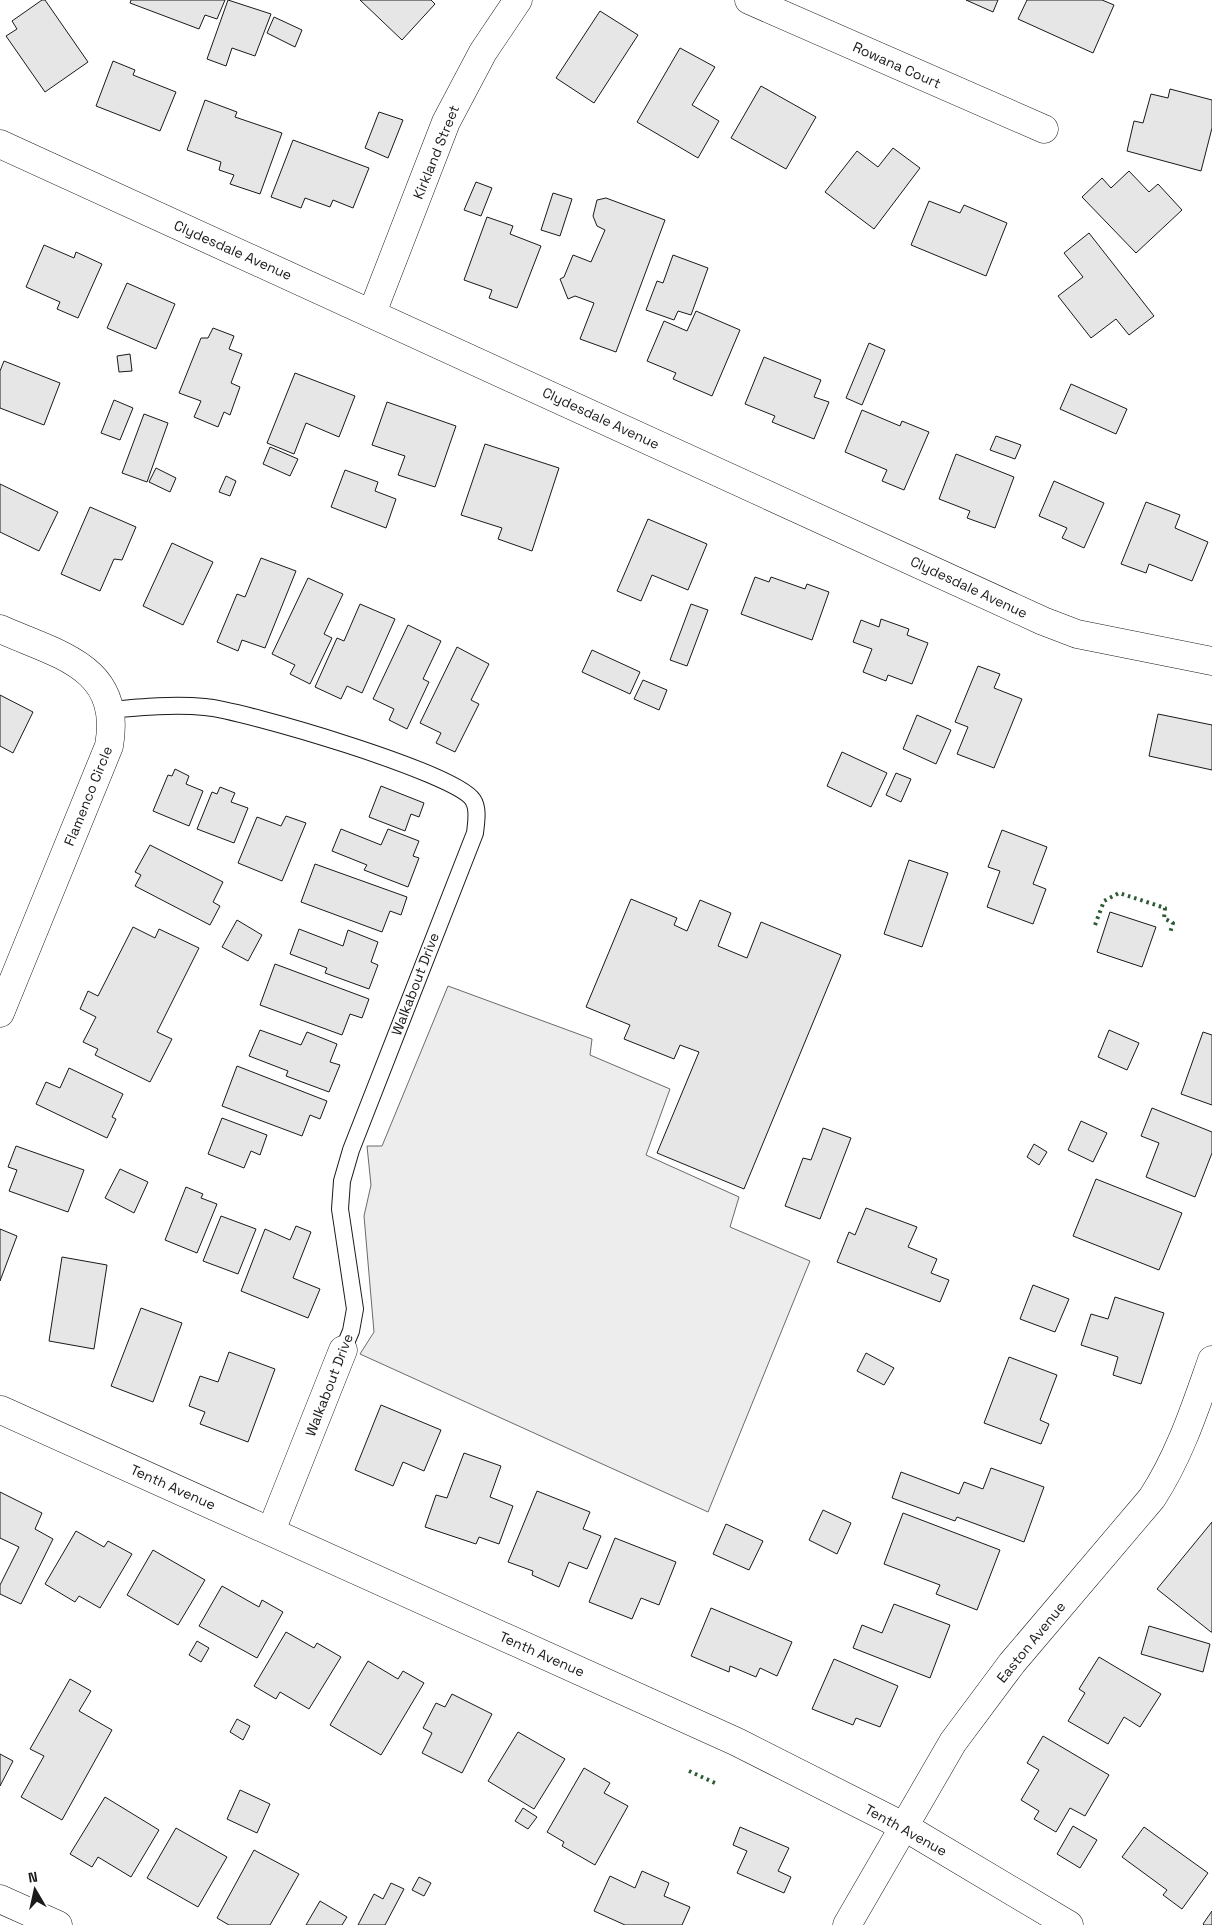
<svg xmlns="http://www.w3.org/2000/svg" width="1212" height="1925" viewBox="0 0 1212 1925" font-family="'Space Grotesk',sans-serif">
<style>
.built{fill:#ededed;stroke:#6a6a6a}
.building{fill:#e6e6e6;stroke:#1a1a1a}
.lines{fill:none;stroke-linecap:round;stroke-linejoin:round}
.service-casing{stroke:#1a1a1a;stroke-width:18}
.minor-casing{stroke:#1a1a1a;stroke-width:29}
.service{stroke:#fff;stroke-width:16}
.minor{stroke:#fff;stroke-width:28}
.hedge{stroke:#2b5a34;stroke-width:4;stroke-dasharray:2.5 4;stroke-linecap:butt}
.labels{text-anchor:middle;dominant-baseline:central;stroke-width:4;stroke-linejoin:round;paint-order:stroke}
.street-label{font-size:14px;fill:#1a1a1a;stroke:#fff}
</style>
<rect width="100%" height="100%" fill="#fff"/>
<polygon class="built" points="448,986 592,1039 590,1055 670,1089 646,1155 739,1197 730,1227 810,1261 708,1512 360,1354 374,1332 364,1216 371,1185 367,1146 382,1146"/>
<g class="building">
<polygon points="42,0 45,0 88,62 45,92 6,36 17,29 12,21"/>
<polygon points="131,0 225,0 217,19 205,15 199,29 130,3"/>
<polygon points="228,0 271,14 255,56 232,48 226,66 207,59"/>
<polygon points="360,0 431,0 435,4 402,40"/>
<polygon points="966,0 998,0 993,12"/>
<polygon points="1027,0 1102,0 1114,5 1093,53 1018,19"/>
<polygon points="600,11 638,35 594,103 556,78"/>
<polygon points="274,17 302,30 295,47 267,33"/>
<polygon points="680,48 715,67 692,105 719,121 698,158 637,122"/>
<polygon points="113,61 135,70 133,75 176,92 160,131 96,106"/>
<polygon points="761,86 816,117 786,169 731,138"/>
<polygon points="1170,89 1212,100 1212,128 1201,171 1127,151 1134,121 1143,123 1151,94 1168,98"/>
<polygon points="205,100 237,112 235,117 282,133 260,194 230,184 234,175 219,170 221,162 187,150"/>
<polygon points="379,112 403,120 388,158 365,148"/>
<polygon points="293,140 369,168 353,208 333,200 330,207 305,198 301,208 271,197"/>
<polygon points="893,148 920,168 874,229 825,192 857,151 878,167"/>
<polygon points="1129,171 1149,192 1158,184 1182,210 1136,253 1082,197 1102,178 1111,188"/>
<polygon points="476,182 492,188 481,216 464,210"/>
<polygon points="553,193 572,199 560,236 541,230"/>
<polygon points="606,198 665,220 616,352 580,339 594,303 575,296 568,299 560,279 564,277 573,255 591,262 605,230 597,226 593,216 597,200"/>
<polygon points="929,201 960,213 964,205 1007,223 986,276 911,245"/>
<polygon points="487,217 513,226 510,234 541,246 517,308 489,298 492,290 464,280"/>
<polygon points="1089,233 1154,316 1129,335 1116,319 1091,338 1058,296 1083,277 1064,253"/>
<polygon points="44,245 74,258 76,252 102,264 78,318 57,309 60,302 26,287"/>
<polygon points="673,255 708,268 691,315 678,311 674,320 646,310 657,281 663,283"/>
<polygon points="127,283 175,304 156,349 107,328"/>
<polygon points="696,311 740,330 712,396 673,379 676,373 647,361 664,321 687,331"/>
<polygon points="213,328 234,336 229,349 242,354 231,383 240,387 230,415 224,412 218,427 194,417 201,401 179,393 201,338 208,338"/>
<polygon points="869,343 885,350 862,405 846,398"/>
<polygon points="130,354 132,371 119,372 117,356"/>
<polygon points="764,357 821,380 814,397 829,402 814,439 772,422 775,416 745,404"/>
<polygon points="4,361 60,383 44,425 0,408 0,371"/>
<polygon points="295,373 355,396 339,437 306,423 294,454 267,443"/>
<polygon points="1071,384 1127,409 1116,434 1060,409"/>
<polygon points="114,400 133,408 120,440 101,433"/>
<polygon points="387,402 456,426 435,487 398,475 405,456 372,445"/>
<polygon points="862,410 900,426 902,421 929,432 904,490 882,481 887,470 845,452"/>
<polygon points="144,414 168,423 147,482 122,473"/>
<polygon points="996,436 1021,445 1015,459 990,450"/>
<polygon points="485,444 559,468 532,551 498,539 502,528 461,515"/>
<polygon points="270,447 298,459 290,476 263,464"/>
<polygon points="956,454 1014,477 995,528 967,518 970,511 939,499"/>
<polygon points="156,468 176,478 170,492 149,482"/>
<polygon points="345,470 378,482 375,491 396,499 386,528 331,507"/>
<polygon points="226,476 236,481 230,496 219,492"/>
<polygon points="1054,481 1104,503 1084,548 1062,538 1067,528 1039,516"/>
<polygon points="0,484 58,512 39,551 0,532"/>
<polygon points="1146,502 1180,515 1175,528 1208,542 1192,581 1149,564 1146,573 1121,564"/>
<polygon points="90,507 136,527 122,560 114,559 100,591 61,574"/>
<polygon points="648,519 707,544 688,590 652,575 641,601 617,591"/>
<polygon points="172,543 213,562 183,625 143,606"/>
<polygon points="261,558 296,571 265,648 242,640 238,651 217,642 237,594 245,597"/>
<polygon points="755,577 769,582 771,577 805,589 807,584 829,592 812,640 741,614"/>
<polygon points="308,578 343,594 324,634 332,638 310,684 290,674 295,665 272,654"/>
<polygon points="360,604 395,619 362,693 347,686 341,699 315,687 337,638 344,641"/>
<polygon points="691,604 708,610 687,666 670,660"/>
<polygon points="881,619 909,629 907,635 928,643 912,684 888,675 886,681 863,672 872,649 853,642 861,620 879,627"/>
<polygon points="408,625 441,641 423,679 429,682 407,729 389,720 394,709 373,699"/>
<polygon points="457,647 489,664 471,700 479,704 455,752 436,743 441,733 420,723"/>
<polygon points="592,650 640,672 630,694 582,672"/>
<polygon points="978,666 1000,674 994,688 1022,699 994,768 957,754 968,727 955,722"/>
<polygon points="643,680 667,690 659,710 634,699"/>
<polygon points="0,695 33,712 13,753 0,746"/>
<polygon points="1158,714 1212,725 1212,770 1149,756"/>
<polygon points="917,715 951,730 936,764 903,749"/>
<polygon points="842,752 887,773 871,807 827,786"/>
<polygon points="175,769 189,776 186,784 203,791 189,826 153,811 168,775 172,776"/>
<polygon points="896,773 911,779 901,802 886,795"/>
<polygon points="381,786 424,803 419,817 411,814 405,831 369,817"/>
<polygon points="220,787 235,793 231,802 248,808 234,843 197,829 212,792 217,794"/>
<polygon points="286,816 306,823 282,881 238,863 257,817 281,826"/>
<polygon points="341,829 381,845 388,829 419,841 413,856 419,858 408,887 364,870 367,865 332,851"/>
<polygon points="1002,830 1047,847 1033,884 1046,889 1033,924 987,907 1000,871 988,867"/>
<polygon points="150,845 223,882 213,902 220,906 210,925 135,886 141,875 135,872"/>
<polygon points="909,860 948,873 922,947 884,934"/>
<polygon points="315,864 407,897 401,915 390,911 382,932 301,902"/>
<polygon points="631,899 677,918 674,925 687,931 700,900 731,913 718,946 747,958 761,922 841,955 744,1189 657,1153 699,1052 680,1045 674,1059 624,1039 630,1025 586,1007"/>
<polygon points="1110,912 1156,927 1142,967 1097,952"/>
<polygon points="237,920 262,935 248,961 222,947"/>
<polygon points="133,927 155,938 159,929 199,948 157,1032 172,1039 150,1082 95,1055 98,1049 83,1042 96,1017 80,1009 88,991 98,996"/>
<polygon points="299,929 343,946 348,930 378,942 371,962 378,965 369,989 325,973 327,968 290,954"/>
<polygon points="275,964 369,999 362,1018 350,1014 342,1035 260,1005"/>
<polygon points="260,1030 301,1045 307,1032 337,1044 330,1062 340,1065 329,1092 286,1076 288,1071 249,1056"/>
<polygon points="1109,1030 1139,1043 1127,1070 1098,1057"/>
<polygon points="1203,1032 1212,1035 1212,1105 1181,1094"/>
<polygon points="237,1066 327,1101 320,1119 310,1115 302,1136 222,1106"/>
<polygon points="69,1068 123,1094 112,1117 116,1119 107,1138 36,1104 46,1082 60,1088"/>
<polygon points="1152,1108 1212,1132 1212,1153 1195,1197 1146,1177 1159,1143 1141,1136"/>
<polygon points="222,1118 267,1135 260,1155 251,1151 244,1168 208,1154"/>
<polygon points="1081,1121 1107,1133 1093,1162 1068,1150"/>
<polygon points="823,1128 851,1138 820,1219 785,1206 803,1158 811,1160"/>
<polygon points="1034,1144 1047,1152 1039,1165 1027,1157"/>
<polygon points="16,1146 84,1170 68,1212 9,1191 17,1170 8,1167"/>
<polygon points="120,1169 148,1182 134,1213 105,1198"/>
<polygon points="1096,1179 1182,1213 1159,1270 1073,1236"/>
<polygon points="186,1187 203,1194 201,1198 217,1204 197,1253 165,1240"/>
<polygon points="866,1208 917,1227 908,1247 937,1259 931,1273 949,1280 940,1302 837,1262 849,1232 855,1235"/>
<polygon points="221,1216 256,1229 238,1274 203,1261"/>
<polygon points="296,1226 311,1232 293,1278 320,1289 308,1318 241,1291 265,1229 290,1240"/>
<polygon points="0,1229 17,1236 0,1281"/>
<polygon points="62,1257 107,1265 94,1349 49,1341"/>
<polygon points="1033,1285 1069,1299 1055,1332 1020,1319"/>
<polygon points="1115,1297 1164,1313 1141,1384 1113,1375 1118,1357 1081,1345 1091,1314 1108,1319"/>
<polygon points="141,1308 182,1323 153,1402 111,1386"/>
<polygon points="229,1352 275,1369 248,1442 200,1424 205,1412 189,1406 200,1376 218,1382"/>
<polygon points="866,1353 894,1368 884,1385 857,1371"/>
<polygon points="1009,1357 1057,1375 1040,1420 1049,1424 1041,1444 984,1423"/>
<polygon points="381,1405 441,1430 424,1471 403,1462 393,1486 355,1470"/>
<polygon points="464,1453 501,1466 490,1497 513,1506 499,1544 479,1537 476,1544 425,1527 436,1495 447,1498"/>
<polygon points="991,1468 1044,1487 1024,1542 957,1517 955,1521 892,1498 901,1472 959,1494 964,1482 983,1489"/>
<polygon points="537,1491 590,1512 583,1529 601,1536 587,1569 569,1562 559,1587 532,1575 533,1571 508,1562"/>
<polygon points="0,1492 42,1513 35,1529 53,1539 21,1604 0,1594 0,1585 19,1547 0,1538"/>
<polygon points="823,1510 851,1523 837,1554 809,1540"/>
<polygon points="903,1513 1000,1550 977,1610 936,1594 940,1585 884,1564"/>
<polygon points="1212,1522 1212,1632 1211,1632 1157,1589"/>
<polygon points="726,1524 763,1541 749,1570 713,1554"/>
<polygon points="76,1531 104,1547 108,1541 132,1554 100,1608 79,1596 75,1602 45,1584"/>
<polygon points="615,1538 676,1562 659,1605 641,1598 632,1619 589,1602"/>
<polygon points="153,1550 205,1580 178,1625 127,1595"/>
<polygon points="222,1586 259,1607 262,1600 283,1612 257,1658 199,1626"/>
<polygon points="894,1604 950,1625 930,1678 853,1648 862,1625 882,1633"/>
<polygon points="711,1608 792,1642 777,1676 760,1668 756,1677 730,1666 729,1672 691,1656"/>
<polygon points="1149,1626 1210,1644 1203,1672 1141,1654"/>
<polygon points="286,1632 314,1648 317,1643 341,1657 309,1709 280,1692 276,1699 254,1686"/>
<polygon points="197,1641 209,1648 201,1662 189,1655"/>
<polygon points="1099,1657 1161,1694 1140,1727 1124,1717 1108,1744 1068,1721 1085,1693 1079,1689"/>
<polygon points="834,1659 898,1686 880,1727 856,1718 853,1725 812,1709"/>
<polygon points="368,1661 398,1679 403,1671 424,1683 381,1755 330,1725"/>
<polygon points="70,1679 91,1691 79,1711 112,1730 62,1820 21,1797 44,1756 30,1749"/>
<polygon points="452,1694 492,1714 462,1773 422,1753 432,1733 423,1728 436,1703 445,1707"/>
<polygon points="237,1719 250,1726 243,1740 230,1732"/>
<polygon points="518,1732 565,1759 534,1809 488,1781"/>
<polygon points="1043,1736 1109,1775 1085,1816 1070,1808 1056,1832 1034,1819 1039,1811 1021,1800 1039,1770 1027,1763"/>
<polygon points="0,1754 13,1761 0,1786"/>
<polygon points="584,1768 610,1783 604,1793 628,1806 595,1865 562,1846 564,1842 547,1832"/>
<polygon points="240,1790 270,1804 257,1833 227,1819"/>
<polygon points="105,1797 159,1830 131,1877 98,1857 92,1867 70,1854"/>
<polygon points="523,1808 537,1817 528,1829 515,1821"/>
<polygon points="1073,1826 1097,1840 1080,1868 1057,1854"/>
<polygon points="740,1827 789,1848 778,1871 791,1877 784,1893 737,1873 747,1851 733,1845"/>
<polygon points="1144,1827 1208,1873 1182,1909 1163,1895 1167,1890 1122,1857"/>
<polygon points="176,1828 227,1857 198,1907 147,1878"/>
<polygon points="254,1850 299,1874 270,1925 229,1925 217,1918"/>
<polygon points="642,1871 669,1883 664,1896 690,1907 682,1925 625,1925 594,1911 610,1876 635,1888"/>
<polygon points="419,1877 431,1883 424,1896 412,1890"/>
<polygon points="391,1883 404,1889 385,1925 358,1925 374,1894 383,1899"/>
<polygon points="320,1901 347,1917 342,1925 306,1925"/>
<polygon points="1212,1911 1212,1925 1204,1925 1203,1924"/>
</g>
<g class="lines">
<g class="service-casing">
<path id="service" d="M 110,710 C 142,707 174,704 205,707 C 242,710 457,773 473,800 C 479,809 476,823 475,833 L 351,1150 L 342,1181 L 340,1209 L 355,1309 L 351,1331 L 343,1350"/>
</g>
<g class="minor-casing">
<g id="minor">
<polyline points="749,0 1044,129"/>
<polyline points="0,144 1043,621 1077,634 1212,661"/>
<polyline points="372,313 446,122 483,52 518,0"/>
<path d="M 0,629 C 58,655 123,666 109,746 L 0,1013"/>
<polyline points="1,1410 737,1742 903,1826 1069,1925"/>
<polyline points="271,1531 343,1350"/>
<polyline points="0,1899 58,1925"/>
<path d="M 847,1925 L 953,1742 L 1012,1663 L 1152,1498 C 1180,1455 1195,1408 1212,1360"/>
</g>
</g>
<use href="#service" class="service"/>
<use href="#minor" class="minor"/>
<g class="hedge">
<polyline points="1095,925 1104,901 1119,893 1165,908 1164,918 1173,923 1170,933"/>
<polyline points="689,1771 715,1783"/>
</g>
</g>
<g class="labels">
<g class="street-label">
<text transform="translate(897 65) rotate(24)">Rowana Court</text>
<text transform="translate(436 152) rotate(-68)">Kirkland Street</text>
<text transform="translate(233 250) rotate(24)">Clydesdale Avenue</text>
<text transform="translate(601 418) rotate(25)">Clydesdale Avenue</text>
<text transform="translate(969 587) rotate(25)">Clydesdale Avenue</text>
<text transform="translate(88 796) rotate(-68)">Flamenco Circle</text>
<text transform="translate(415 984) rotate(-69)">Walkabout Drive</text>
<text transform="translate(329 1385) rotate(-69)">Walkabout Drive</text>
<text transform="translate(173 1487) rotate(24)">Tenth Avenue</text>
<text transform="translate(1031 1642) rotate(-51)">Easton Avenue</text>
<text transform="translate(542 1654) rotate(24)">Tenth Avenue</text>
<text transform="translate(906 1830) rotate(29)">Tenth Avenue</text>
</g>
</g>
<g transform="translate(35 1890) rotate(351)" stroke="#ffffff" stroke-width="4" paint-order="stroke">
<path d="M0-4L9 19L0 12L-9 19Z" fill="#1a1a1a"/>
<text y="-8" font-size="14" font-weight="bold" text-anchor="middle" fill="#1a1a1a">N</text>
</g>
</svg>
